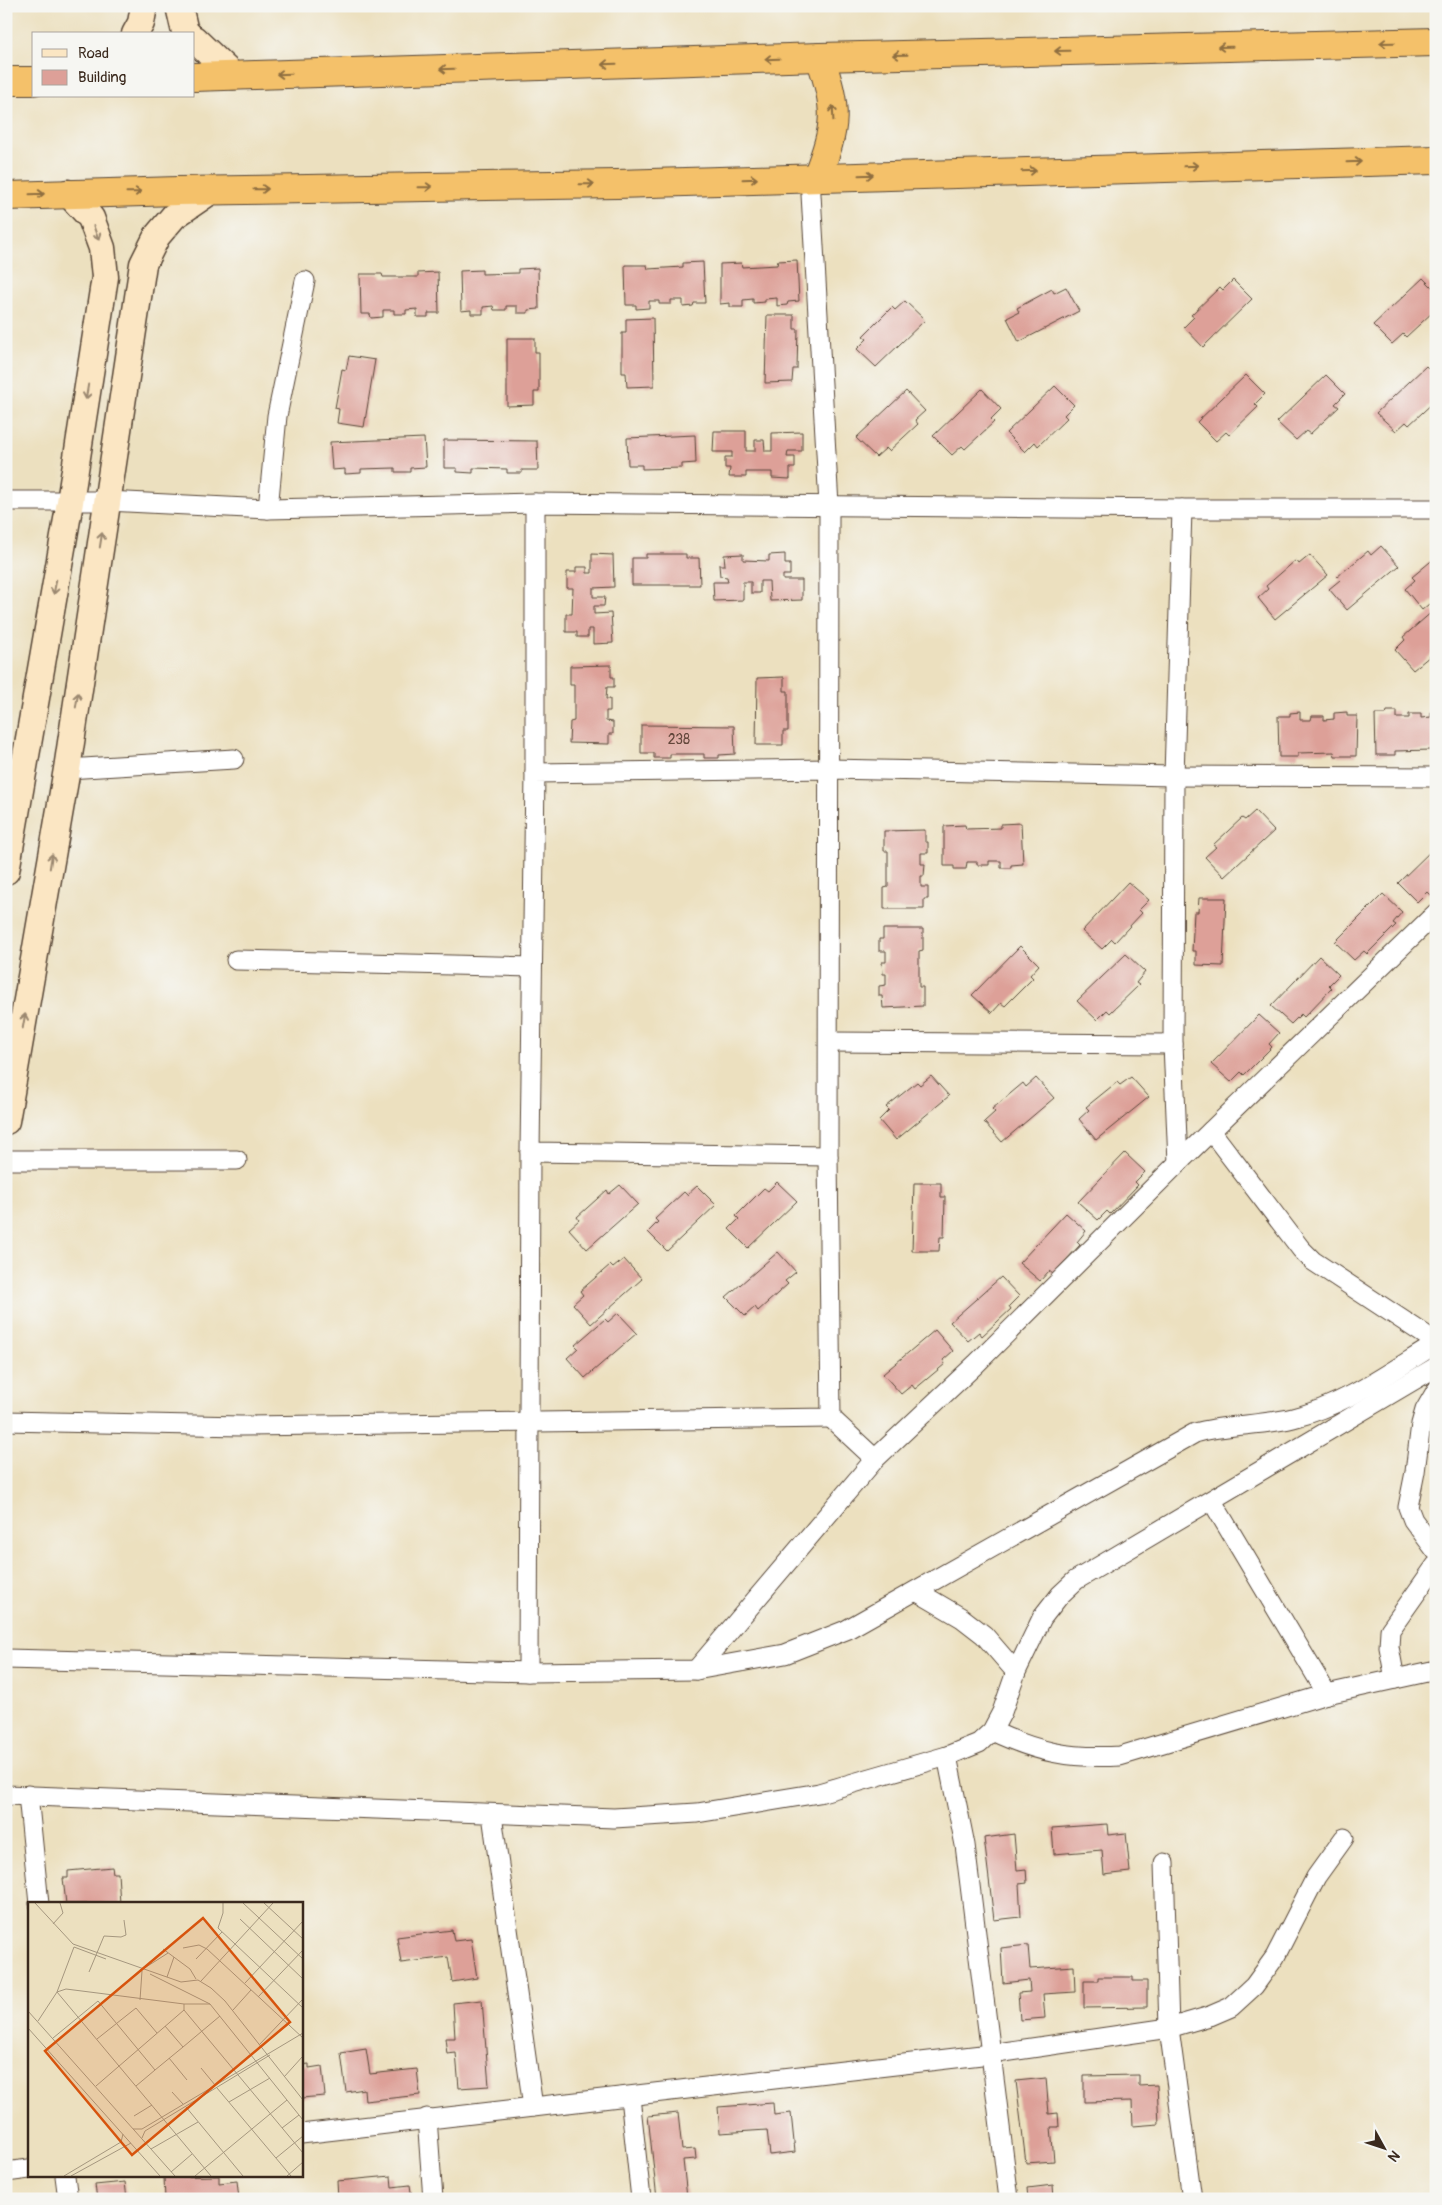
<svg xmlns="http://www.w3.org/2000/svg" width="1442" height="2205" viewBox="0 0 1442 2205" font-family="Pangolin,sans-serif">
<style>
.building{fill:#dda098}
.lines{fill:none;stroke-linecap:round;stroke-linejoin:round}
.street-casing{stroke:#564536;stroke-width:21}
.secondary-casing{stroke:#564536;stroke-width:29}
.highway-casing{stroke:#564536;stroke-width:30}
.street{stroke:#fff;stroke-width:19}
.secondary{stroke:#fbe6c3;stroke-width:26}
.highway{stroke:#f4c16a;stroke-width:28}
.oneway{stroke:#8e6e40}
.oneway2{stroke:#9b8870}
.labels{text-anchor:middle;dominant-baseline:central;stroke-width:4;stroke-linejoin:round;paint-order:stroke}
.number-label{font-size:14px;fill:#64483c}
.inset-road{fill:none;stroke:#a5977f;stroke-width:1}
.view{fill:#d7540e;fill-opacity:0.15;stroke:#d7540e;stroke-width:2.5}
.inset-edge{fill:none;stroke:#3b2a1e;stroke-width:2.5}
</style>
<rect width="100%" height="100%" fill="#f6f6f2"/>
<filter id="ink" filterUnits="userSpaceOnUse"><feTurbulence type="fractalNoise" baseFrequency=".02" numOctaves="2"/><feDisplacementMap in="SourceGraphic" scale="10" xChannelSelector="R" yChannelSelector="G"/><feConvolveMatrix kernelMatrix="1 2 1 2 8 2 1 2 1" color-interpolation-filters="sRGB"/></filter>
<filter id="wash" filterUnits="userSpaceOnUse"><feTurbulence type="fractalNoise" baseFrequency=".0096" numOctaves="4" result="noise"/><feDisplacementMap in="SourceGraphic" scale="20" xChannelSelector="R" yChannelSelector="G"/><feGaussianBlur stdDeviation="1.12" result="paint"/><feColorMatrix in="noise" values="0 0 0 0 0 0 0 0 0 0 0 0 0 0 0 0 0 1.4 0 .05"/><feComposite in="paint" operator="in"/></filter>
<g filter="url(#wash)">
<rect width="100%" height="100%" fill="#ece0bf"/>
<g id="blocks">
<g class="building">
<polygon points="797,260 799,301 788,302 787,305 777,306 777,298 765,299 765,302 753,303 753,299 743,300 743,307 730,307 730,303 720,304 720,264 741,263 742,267 777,265 778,261"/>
<polygon points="703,262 705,303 694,303 693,306 683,307 683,300 671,300 671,304 659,304 659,301 649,301 649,308 636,309 636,305 626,305 625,265 647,265 648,269 683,267 683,263"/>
<polygon points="538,268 539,309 528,310 528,313 517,313 517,306 506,306 506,310 494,310 493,306 483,307 483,314 471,314 471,310 461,311 460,271 482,270 482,274 518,273 518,269"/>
<polygon points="438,272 439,313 428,313 428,317 417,317 417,309 406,310 406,314 394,314 394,310 383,310 383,317 371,318 370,314 361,314 360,274 382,274 383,277 418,277 418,273"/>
<polygon points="1423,278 1436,291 1436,303 1432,307 1435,310 1406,337 1403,334 1392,344 1373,325"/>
<polygon points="1233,280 1252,299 1203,347 1184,327 1194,317 1191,315 1220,287 1223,290"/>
<polygon points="1066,287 1079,311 1019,342 1007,318 1019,312 1017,308 1052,289 1054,293"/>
<polygon points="905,301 925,320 876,367 857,349 867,339 863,336 892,307 895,310"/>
<polygon points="767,315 794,315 794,329 798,329 797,369 793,369 792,382 765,383"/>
<polygon points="653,318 654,386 627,387 626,373 622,373 622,333 626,333 626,319"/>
<polygon points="507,338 535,338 535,352 539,352 539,392 534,392 534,405 507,406"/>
<polygon points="349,356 375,360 364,427 337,423 339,409 335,408 342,369 346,370"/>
<polygon points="1426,366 1436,376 1436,400 1409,425 1406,422 1396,431 1376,413"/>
<polygon points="1246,375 1265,394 1255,404 1258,407 1229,435 1226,432 1216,441 1197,422"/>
<polygon points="1326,375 1345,394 1335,404 1339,407 1310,434 1306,431 1296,440 1277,422"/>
<polygon points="1055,386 1074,405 1064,415 1067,418 1038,446 1035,442 1025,452 1006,433"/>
<polygon points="982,389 1001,409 991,419 994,422 965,449 962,446 952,455 933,436"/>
<polygon points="906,391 925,411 915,420 918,424 889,451 886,448 876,457 856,438"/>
<polygon points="714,431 746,431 746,451 755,451 755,440 764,440 765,451 772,451 772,433 802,432 802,451 788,451 787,457 795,457 795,468 790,468 790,479 772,478 772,472 746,472 746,477 729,477 730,468 725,468 725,457 732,457 732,452 713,452"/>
<polygon points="695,435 696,463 682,464 682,468 642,469 642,465 628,465 627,438"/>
<polygon points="424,438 426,467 410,468 410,472 395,472 395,468 361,469 361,473 345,474 345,469 332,470 330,442"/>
<polygon points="444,440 537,441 538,470 522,470 522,473 507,473 507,469 473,468 473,473 457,472 457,468 444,468"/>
<polygon points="1381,546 1399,566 1347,610 1329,589 1340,580 1337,577 1368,551 1371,555"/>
<polygon points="592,554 613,555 614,587 593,588 593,597 605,597 604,606 594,606 594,614 611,613 613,643 593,644 593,629 588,629 588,637 577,637 577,632 566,632 566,614 572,614 573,588 567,588 567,572 576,572 576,567 587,567 587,573 592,573"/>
<polygon points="646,554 686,554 686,558 699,558 700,585 632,585 632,558 646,558"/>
<polygon points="743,554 743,560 769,561 769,555 785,554 785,564 790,564 790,575 783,575 783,580 802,580 802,600 770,601 769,581 760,581 760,593 751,593 751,582 743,582 743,600 714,601 713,582 728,582 727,577 720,576 719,565 725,565 724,555"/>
<polygon points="1310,555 1328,575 1275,619 1258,598 1268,589 1266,586 1296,560 1299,564"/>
<polygon points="1436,557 1436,598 1422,610 1405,589 1415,580 1412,577"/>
<polygon points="1433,611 1436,614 1436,651 1413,670 1395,650 1405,640 1403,637"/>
<polygon points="611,665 611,677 614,677 614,687 607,687 606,699 610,699 610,711 606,711 606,721 613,722 613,734 609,734 609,744 569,743 570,722 574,721 574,685 570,685 570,666"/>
<polygon points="784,677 784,691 788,691 788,731 783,731 783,745 756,745 757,678"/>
<polygon points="1387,711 1397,711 1397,718 1409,718 1409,714 1421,714 1421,718 1431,717 1431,711 1436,711 1436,754 1431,754 1431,750 1395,751 1395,755 1376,755 1375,714 1386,714"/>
<polygon points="1300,712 1300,720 1311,720 1312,716 1324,716 1324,720 1334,719 1334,713 1347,712 1347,716 1357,716 1356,756 1335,756 1334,752 1298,753 1298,757 1279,757 1278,716 1290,716 1290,713"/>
<polygon points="641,725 734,726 735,754 719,755 719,758 704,758 704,754 670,754 670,758 654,758 654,753 641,753"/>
<polygon points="1255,811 1274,831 1224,877 1205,857 1216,847 1213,845 1242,818 1245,820"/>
<polygon points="1021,823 1023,864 1011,865 1011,868 1001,868 1001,861 989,861 989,865 977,865 977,862 967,862 966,869 954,869 954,866 944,866 944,826 965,825 966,829 1001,828 1001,824"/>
<polygon points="925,830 925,842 928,842 928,853 921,853 921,864 925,864 924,876 921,876 921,887 928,887 928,899 924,899 924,909 884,909 884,888 888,887 888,851 884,851 884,831"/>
<polygon points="1436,846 1436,890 1430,895 1427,892 1417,902 1398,883"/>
<polygon points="1128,882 1149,900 1139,910 1142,913 1115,942 1112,939 1102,949 1082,931"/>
<polygon points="1383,894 1402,912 1393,923 1396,925 1367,954 1364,951 1354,960 1335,942"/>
<polygon points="1199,898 1226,898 1223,966 1196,965 1196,951 1192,951 1194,912 1198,912"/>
<polygon points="883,929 923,929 923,950 919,951 919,987 923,987 923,1006 883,1008 882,996 879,996 879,986 886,985 886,974 883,974 882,962 886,962 886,951 879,951 879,939 883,939"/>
<polygon points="1020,946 1039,965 1030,975 1033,978 1005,1006 1001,1003 992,1013 972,995"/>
<polygon points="1126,954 1145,972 1136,983 1139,985 1110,1013 1107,1010 1097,1020 1077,1001"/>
<polygon points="1319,956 1339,975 1329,985 1332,988 1304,1017 1301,1014 1291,1024 1271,1006"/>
<polygon points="1259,1015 1279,1033 1269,1044 1272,1047 1244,1075 1241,1072 1231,1082 1211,1064"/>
<polygon points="931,1076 949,1096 896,1140 879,1120 889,1110 886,1107 917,1082 920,1085"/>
<polygon points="1131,1077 1149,1097 1096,1140 1079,1119 1089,1110 1086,1107 1117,1082 1120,1085"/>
<polygon points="1036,1078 1054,1098 1002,1142 984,1122 995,1112 992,1109 1023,1083 1026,1087"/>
<polygon points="1125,1153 1145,1172 1135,1182 1138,1185 1110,1214 1107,1211 1098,1220 1078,1202"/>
<polygon points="777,1182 797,1201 748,1248 729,1229 739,1219 736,1216 764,1188 768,1191"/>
<polygon points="914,1183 941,1183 941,1197 945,1197 944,1237 940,1237 939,1251 912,1251"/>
<polygon points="620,1185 638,1204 587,1249 569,1229 579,1220 577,1217 607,1190 609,1194"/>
<polygon points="697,1186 716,1205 667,1251 648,1232 658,1222 655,1219 684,1192 687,1195"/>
<polygon points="1066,1213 1086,1231 1077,1242 1080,1245 1053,1274 1049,1271 1040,1281 1019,1263"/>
<polygon points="778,1252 796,1272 785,1281 788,1284 758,1311 755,1307 745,1316 726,1297"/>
<polygon points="624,1259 642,1279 591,1324 573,1304 583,1295 580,1291 610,1265 613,1268"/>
<polygon points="1001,1277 1019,1296 1009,1306 1011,1309 982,1336 979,1332 968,1341 950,1322"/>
<polygon points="618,1313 637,1333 585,1378 567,1358 578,1348 575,1345 605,1319 608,1322"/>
<polygon points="935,1330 953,1351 943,1360 945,1364 915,1389 912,1385 901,1394 883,1374"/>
<polygon points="1107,1824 1108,1835 1126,1833 1130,1872 1104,1875 1102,1850 1054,1854 1052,1828"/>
<polygon points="1014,1834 1017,1870 1026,1869 1027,1883 1019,1884 1021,1917 994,1920 984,1838"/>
<polygon points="112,1867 113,1873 118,1873 120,1904 66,1904 63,1878 68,1878 68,1871"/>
<polygon points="452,1930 454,1941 471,1939 477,1978 452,1982 448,1957 401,1963 397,1937"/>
<polygon points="1028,1945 1030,1969 1074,1966 1075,1992 1043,1994 1045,2018 1020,2020 1018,1993 1030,1992 1029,1980 1003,1983 1001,1948"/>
<polygon points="1098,1977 1133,1977 1133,1981 1147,1981 1147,2007 1084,2008 1084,1981 1098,1981"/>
<polygon points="482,2000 489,2086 459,2088 456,2053 447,2054 445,2038 455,2038 453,2003"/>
<polygon points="366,2049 370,2074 417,2069 420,2095 365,2101 364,2089 346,2092 341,2053"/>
<polygon points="309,2064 309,2068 322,2066 325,2096 301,2098 301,2065"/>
<polygon points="1139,2075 1139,2086 1157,2085 1159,2124 1133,2126 1132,2101 1084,2102 1084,2076"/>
<polygon points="1046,2078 1049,2114 1058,2113 1059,2127 1051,2127 1054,2161 1026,2163 1016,2081"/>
<polygon points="773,2103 774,2115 791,2113 795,2152 770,2155 767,2130 720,2133 718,2107"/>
<polygon points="678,2113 682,2150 695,2149 696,2159 683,2160 687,2198 657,2199 648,2116"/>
<polygon points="219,2176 219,2183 237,2181 239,2199 165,2199 164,2177"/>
<polygon points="391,2176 392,2187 410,2185 412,2199 338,2199 337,2181"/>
<polygon points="125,2182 127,2199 97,2199 95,2185"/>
<polygon points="1053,2185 1054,2199 1029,2199 1028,2188"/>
</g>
</g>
</g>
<g filter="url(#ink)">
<use href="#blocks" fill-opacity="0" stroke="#564536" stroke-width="1"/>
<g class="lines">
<g class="street-casing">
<g id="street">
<polyline points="6,501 107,501 268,509 535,503 1182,509 1436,509"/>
<polyline points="535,503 535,773"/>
<polyline points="268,509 277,416 305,281"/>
<polyline points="6,767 23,768"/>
<polyline points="67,769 234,759"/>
<polyline points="236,960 532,967"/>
<polyline points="829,1042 1173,1044 1174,776 1182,509"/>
<polyline points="1173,1044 1178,1163"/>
<polyline points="1211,1131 1301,1249 1313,1261 1436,1342"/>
<polyline points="828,1156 530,1152 535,773 830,769 1174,776 1436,777"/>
<polyline points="6,1160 237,1160"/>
<polyline points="1436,1391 1425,1410 1421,1424 1415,1472 1408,1507 1413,1520 1436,1551"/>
<polyline points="831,1418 875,1459 976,1364 1178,1163 1436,913"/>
<polyline points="6,1421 241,1426 831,1418 828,1156 829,505 810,177"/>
<polyline points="1212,1501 1327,1694"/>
<polyline points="916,1591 962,1618 984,1635 1016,1672"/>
<path d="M 6,1659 L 528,1672 L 696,1670 L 785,1654 L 846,1630 L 1195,1433 C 1227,1424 1261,1426 1293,1418 C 1346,1405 1390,1372 1436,1344"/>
<polyline points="696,1670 875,1459"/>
<polyline points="528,1672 530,1152"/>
<polyline points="1395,1679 1389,1647 1390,1630 1436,1565"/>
<path d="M 992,1731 C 1037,1752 1069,1759 1120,1756 L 1327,1694 L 1436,1670"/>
<polyline points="947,1756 965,1845 1009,2199"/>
<polyline points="6,1795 614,1818 697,1813 819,1793 947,1756 979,1743 992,1731 1002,1712 1016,1672 1042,1618 1060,1595 1076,1580 1436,1367"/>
<polyline points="28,1795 39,1904"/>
<polyline points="492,1815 533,2107"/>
<polyline points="1164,1863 1169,2028 1192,2199"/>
<polyline points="630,2097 641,2199"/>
<polyline points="427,2118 433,2199"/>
<polyline points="301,2134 990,2054 1169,2028 1210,2016 1231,2007 1254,1986 1275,1957 1316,1877 1344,1838"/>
<polyline points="6,2172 29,2169"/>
<polyline points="65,2176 68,2199"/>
</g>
</g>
<g class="secondary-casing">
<g id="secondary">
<polyline points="179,6 185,32 188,34"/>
<polyline points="135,34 141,23 144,6"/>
<polyline points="194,39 233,76"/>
<polyline points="6,871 70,502 105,277 102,248 91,218 68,193"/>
<polyline points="6,1121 67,769 143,264 157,236 174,216 212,190"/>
</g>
</g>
<g class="highway-casing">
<g id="highway">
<polyline points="194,77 820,57 1436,42"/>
<polyline points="6,81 34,81"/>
<path d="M 817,177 C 837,124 838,111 820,57"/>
<polyline points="6,196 178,191 617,184 1436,160"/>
</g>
</g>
<use href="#street" class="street"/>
<use href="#secondary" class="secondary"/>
<use href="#highway" class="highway"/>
</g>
<defs><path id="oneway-shaft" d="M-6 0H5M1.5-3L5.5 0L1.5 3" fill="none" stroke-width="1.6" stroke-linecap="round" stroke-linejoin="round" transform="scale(1.25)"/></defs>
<g class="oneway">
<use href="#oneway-shaft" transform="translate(1387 43) rotate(179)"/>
<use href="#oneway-shaft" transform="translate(1225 47) rotate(179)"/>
<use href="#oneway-shaft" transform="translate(1062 51) rotate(179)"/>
<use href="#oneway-shaft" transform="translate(900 55) rotate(179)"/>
<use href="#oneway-shaft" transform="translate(772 59) rotate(178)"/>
<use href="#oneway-shaft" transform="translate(609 64) rotate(178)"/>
<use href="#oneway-shaft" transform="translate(447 69) rotate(178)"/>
<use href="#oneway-shaft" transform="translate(284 74) rotate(178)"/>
<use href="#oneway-shaft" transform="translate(833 113) rotate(-93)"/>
<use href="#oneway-shaft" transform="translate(1354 162) rotate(-2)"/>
<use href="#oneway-shaft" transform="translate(1191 166) rotate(-2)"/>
<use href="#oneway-shaft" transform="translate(1029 171) rotate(-2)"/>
<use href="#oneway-shaft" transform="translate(866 175) rotate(-2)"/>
<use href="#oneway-shaft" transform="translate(750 179) rotate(-2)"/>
<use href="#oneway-shaft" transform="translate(587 184) rotate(-1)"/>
<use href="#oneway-shaft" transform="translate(425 187) rotate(-1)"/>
<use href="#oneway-shaft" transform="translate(261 189) rotate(-1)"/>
<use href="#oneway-shaft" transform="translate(134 192) rotate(-1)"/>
<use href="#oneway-shaft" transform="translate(37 194) rotate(-2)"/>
</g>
<g class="oneway2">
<use href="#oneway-shaft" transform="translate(96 233) rotate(70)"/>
<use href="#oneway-shaft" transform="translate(87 392) rotate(99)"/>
<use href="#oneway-shaft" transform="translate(101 540) rotate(-81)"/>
<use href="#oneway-shaft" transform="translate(55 587) rotate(100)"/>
<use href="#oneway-shaft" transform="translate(77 700) rotate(-81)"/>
<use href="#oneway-shaft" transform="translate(51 861) rotate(-81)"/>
<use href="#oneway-shaft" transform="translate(24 1021) rotate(-80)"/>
</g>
</g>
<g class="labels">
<g class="number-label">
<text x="679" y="739">238</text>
</g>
</g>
<g transform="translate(28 1902)">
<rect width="275" height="275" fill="#ece0bf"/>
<path class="inset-road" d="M 7,1 L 45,42 L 153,80 L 170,78 L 183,86 L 197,99 L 275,198M 195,1 L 195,11 L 190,26 L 275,106M 215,1 L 275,57M 236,1 L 275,37M 212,17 L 275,77M 25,22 L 35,11 L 32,1M 46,45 L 78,57M 155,46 L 171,43 L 179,47 L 275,136M 135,47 L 162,67 L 168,77M 168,57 L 194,30M 115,67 L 140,51M 61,70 L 76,34 L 93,35 L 98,33 L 96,18M 122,72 L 182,102 L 275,218M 139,75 L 146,55M 173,79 L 245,1M 217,81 L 275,19M 29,90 L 38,87 L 156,102 L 156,108M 29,90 L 46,45M 230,95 L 275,48M 112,98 L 114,69M 156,102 L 182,102M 205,108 L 223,88M 0,109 L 147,274M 10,119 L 29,90 L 183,274M 0,126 L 132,274M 25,136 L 70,99 L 127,168 L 155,145 L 137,124M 69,137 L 108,106 L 129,131M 231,143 L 275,97M 155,145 L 192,114M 141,156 L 159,178M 173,166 L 187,183M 256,175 L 275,154M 68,184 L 156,108 L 275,251M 108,184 L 127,168M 189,186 L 263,274M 144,190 L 155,202M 201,200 L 242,176M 158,205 L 215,274M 106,214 L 124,203M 254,226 L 271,213M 105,227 L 114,227 L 275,131M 114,236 L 117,229 L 242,153M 123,247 L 170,220M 248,256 L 275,234M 143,270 L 164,252M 36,274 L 93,240 L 95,232M 43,274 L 103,241M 167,274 L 259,198M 259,274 L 275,260"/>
<path class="view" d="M 175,16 L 262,120 L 104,253 L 17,149 Z"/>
<rect width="275" height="275" class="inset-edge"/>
</g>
<rect width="1442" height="2205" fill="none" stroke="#f6f6f2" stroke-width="25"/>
<rect x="32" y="32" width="162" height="65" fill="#f6f6f2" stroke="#aba49d"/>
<rect x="42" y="49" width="25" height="8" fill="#fbe6c3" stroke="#aba49d"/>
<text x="78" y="58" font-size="15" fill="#3b2a1e">Road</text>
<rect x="42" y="70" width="25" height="15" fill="#dda098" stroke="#aba49d"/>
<text x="78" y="82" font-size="15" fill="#3b2a1e">Building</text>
<g transform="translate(1384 2148) rotate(130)" stroke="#f6f6f2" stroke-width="4" paint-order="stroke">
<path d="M0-4L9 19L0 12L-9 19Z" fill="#3b2a1e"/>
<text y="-8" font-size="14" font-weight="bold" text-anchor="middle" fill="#3b2a1e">N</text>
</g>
</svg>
